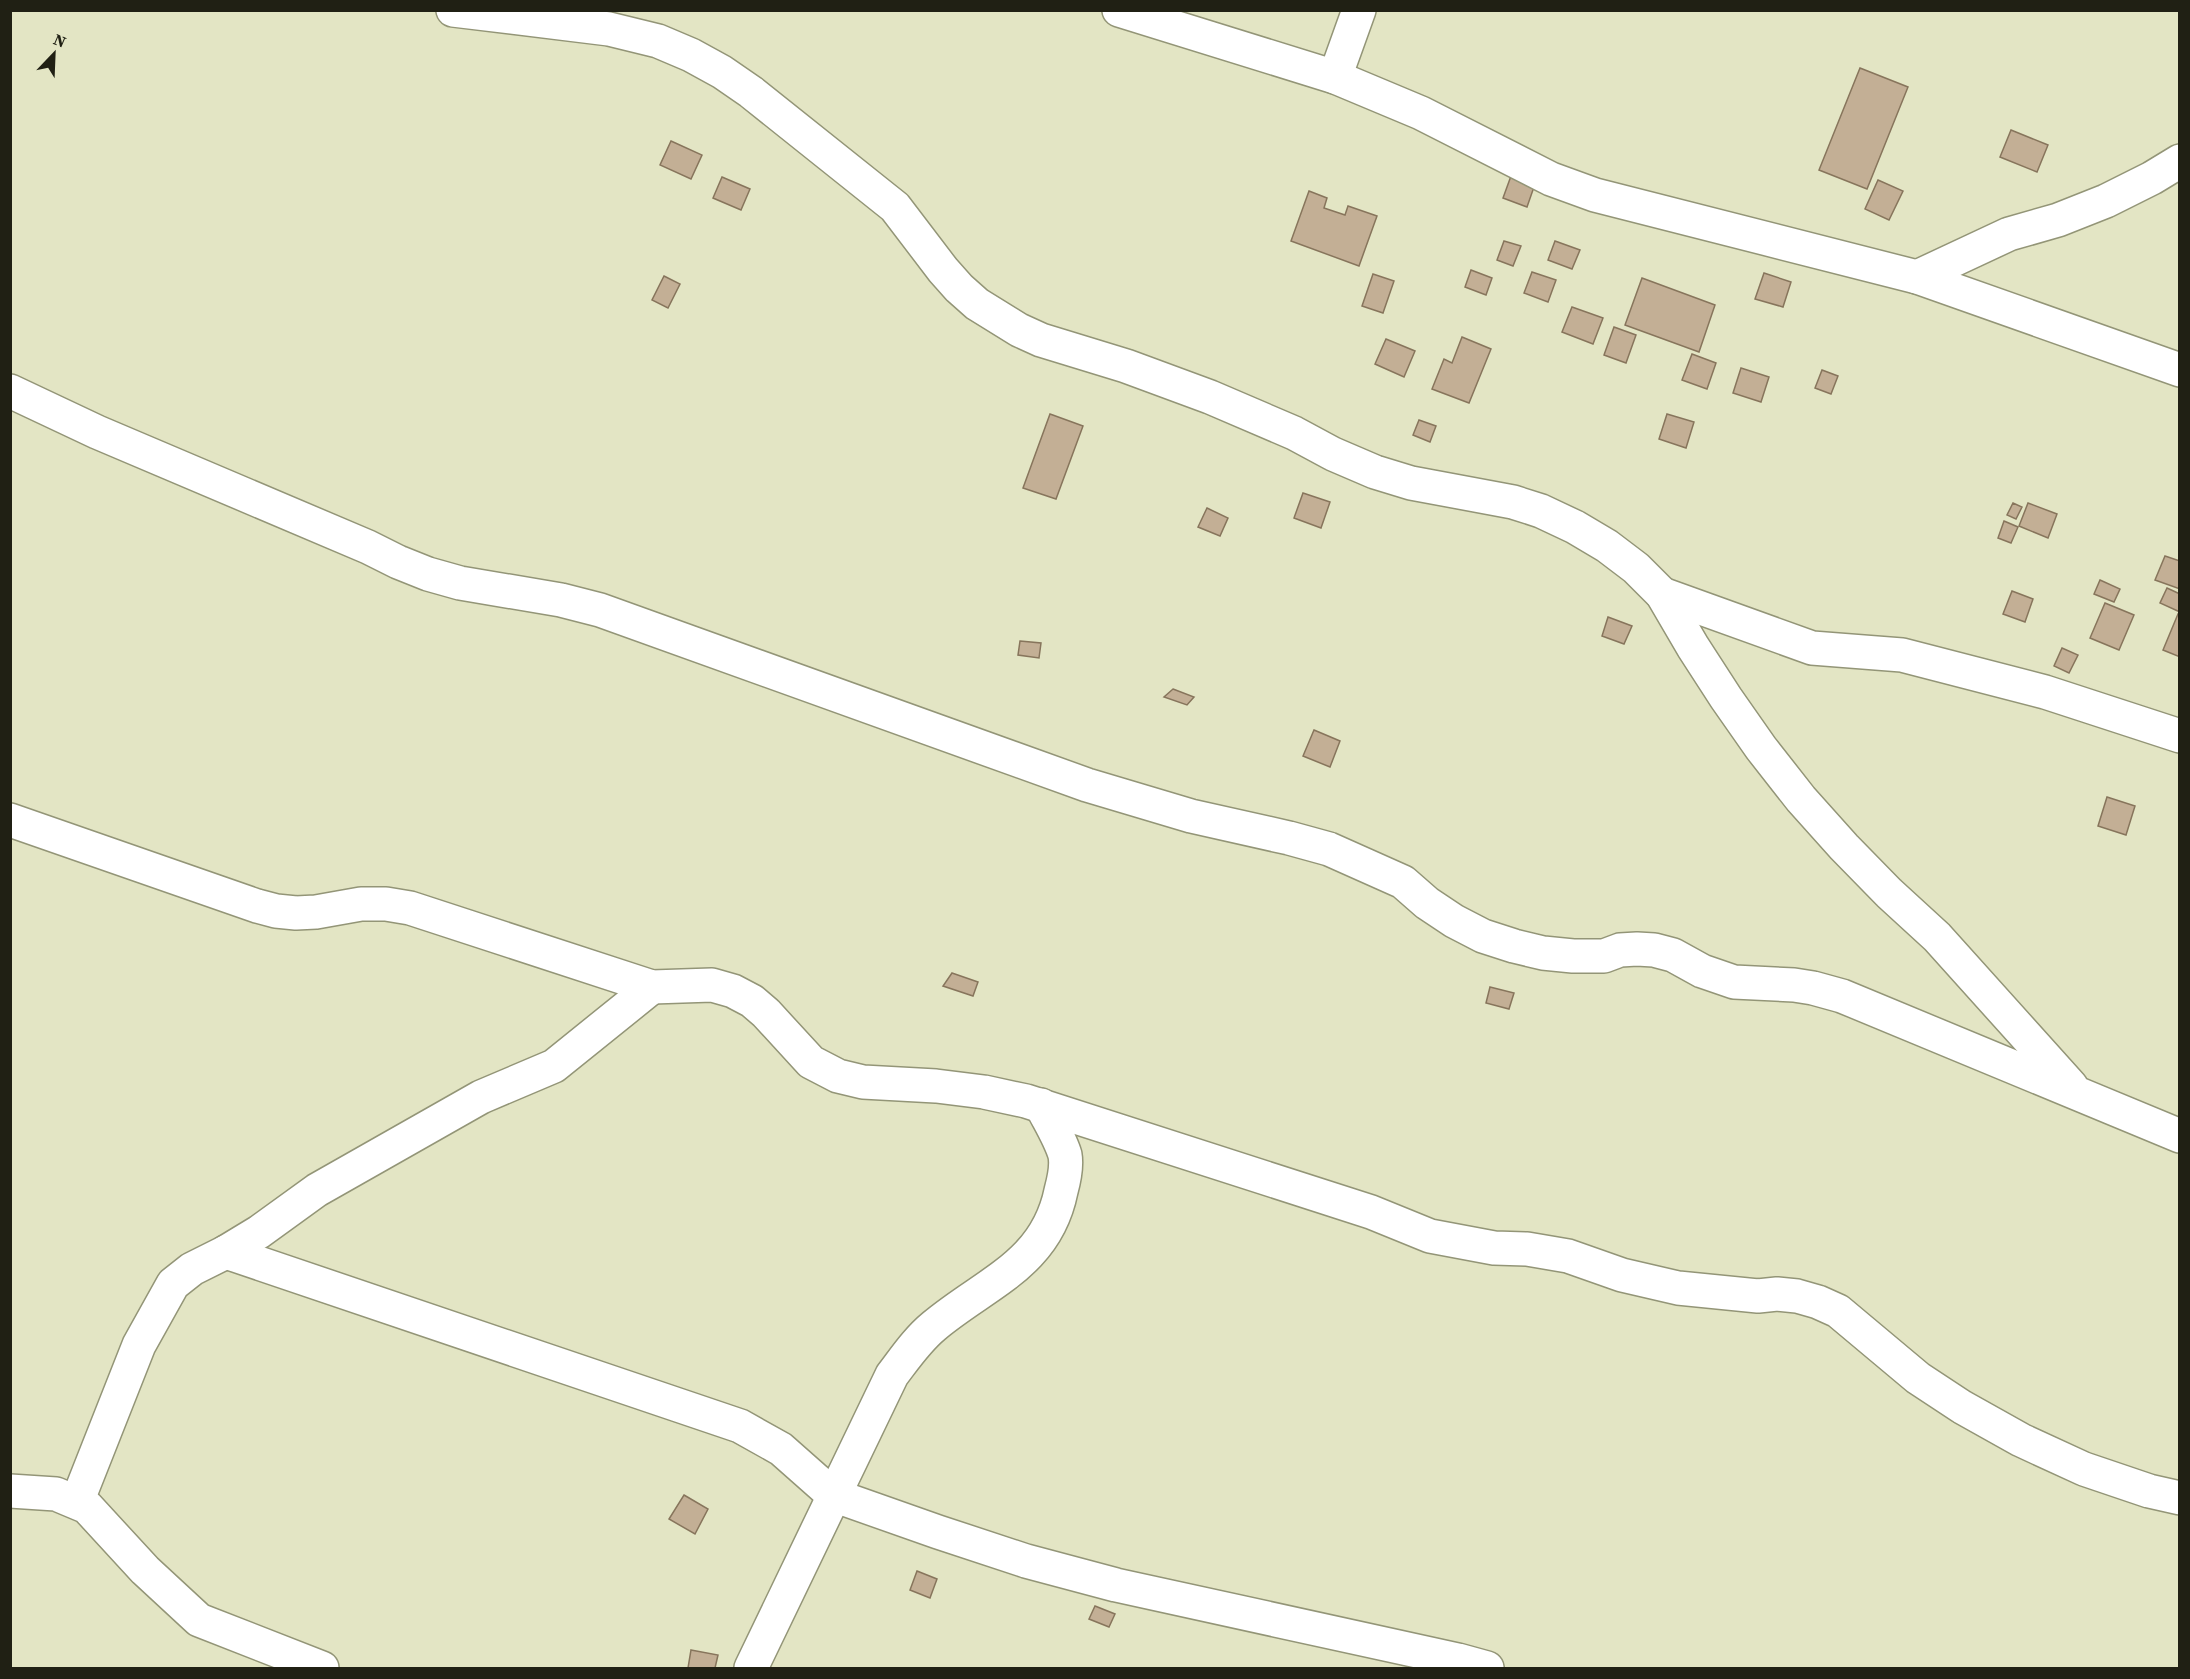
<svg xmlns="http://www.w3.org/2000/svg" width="2190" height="1679" viewBox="0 0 2190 1679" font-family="'Source Serif 4',serif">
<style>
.building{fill:#c3af95;stroke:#87755c;stroke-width:1.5}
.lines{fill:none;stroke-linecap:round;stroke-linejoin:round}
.street-casing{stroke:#939577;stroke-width:36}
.street{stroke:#fff;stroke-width:33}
</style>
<rect width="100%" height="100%" fill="#e3e5c4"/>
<g class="building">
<polygon points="1860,68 1908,87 1867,189 1819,170"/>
<polygon points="2011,130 2048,145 2037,172 2000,157"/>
<polygon points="671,141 702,155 691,179 660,165"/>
<polygon points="1511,176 1535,184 1527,207 1503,198"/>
<polygon points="722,177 750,189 741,210 713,198"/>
<polygon points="1878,180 1903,191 1889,220 1865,209"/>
<polygon points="1309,191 1327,198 1324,208 1345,215 1348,206 1377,216 1359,266 1291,241"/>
<polygon points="1504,241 1521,246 1513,266 1497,260"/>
<polygon points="1555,241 1580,250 1572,269 1548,260"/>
<polygon points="1471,270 1492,278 1486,295 1465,287"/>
<polygon points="1532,272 1556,280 1548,302 1524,293"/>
<polygon points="1764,273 1791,282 1783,307 1755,299"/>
<polygon points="1373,274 1394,281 1383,313 1362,306"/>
<polygon points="664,276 680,284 668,308 652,300"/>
<polygon points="1642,278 1715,305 1699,352 1625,325"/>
<polygon points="1572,307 1603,318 1593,344 1562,332"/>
<polygon points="1614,327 1636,335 1626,363 1604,355"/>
<polygon points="1462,337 1491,349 1469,403 1432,389 1444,359 1452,363"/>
<polygon points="1386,339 1415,351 1404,377 1375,364"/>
<polygon points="1692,354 1716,363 1707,389 1682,380"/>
<polygon points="1741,368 1769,377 1761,402 1733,393"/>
<polygon points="1822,370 1838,376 1831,394 1815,388"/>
<polygon points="1050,414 1083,426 1056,499 1023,488"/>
<polygon points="1667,414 1694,422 1686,448 1659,439"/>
<polygon points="1419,420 1436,426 1430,442 1413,435"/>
<polygon points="1303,493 1330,502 1321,528 1294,518"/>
<polygon points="2013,503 2022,507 2016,519 2007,515"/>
<polygon points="2028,503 2057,514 2048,538 2019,526"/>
<polygon points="1207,508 1228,518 1220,536 1198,527"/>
<polygon points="2004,521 2018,527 2011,543 1998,538"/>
<polygon points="2165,556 2180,561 2180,589 2155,580"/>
<polygon points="2100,580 2120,589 2114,602 2094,594"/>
<polygon points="2167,588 2180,594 2180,612 2160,603"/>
<polygon points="2012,591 2033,599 2025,622 2003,614"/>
<polygon points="2105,603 2134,615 2119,650 2090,638"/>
<polygon points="2178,614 2180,615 2180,657 2163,650"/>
<polygon points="1608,617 1632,626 1624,644 1602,636"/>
<polygon points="1020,641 1041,643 1039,658 1018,655"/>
<polygon points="2062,648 2078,655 2069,673 2054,666"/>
<polygon points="1173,689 1194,697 1187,705 1164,697"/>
<polygon points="1314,730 1340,741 1330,767 1303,756"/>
<polygon points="2107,797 2135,806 2126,835 2098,826"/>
<polygon points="952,973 978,982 973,996 943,986"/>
<polygon points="1490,987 1514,993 1509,1009 1486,1003"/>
<polygon points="684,1495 708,1509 695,1534 669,1519"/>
<polygon points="917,1571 937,1579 930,1598 910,1590"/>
<polygon points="1095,1606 1115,1614 1109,1627 1089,1619"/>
<polygon points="691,1650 718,1655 715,1668 688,1668"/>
</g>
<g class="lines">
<g class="street-casing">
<g id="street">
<polyline points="453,10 609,29 658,41 691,55 722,72 751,92 895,207 943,270 959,288 977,304 1019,330 1041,340 1126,366 1210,397 1294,433 1333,454 1375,472 1411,483 1513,502 1541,511 1575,527 1607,546 1636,568 1662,594 1693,647 1726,698 1761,748 1801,799 1844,847 1889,893 1937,937 2071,1086"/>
<polyline points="1119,10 1335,77 1421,113 1551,179 1595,195 1917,277 2180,370"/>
<polyline points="1335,77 1359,10"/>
<polyline points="1917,277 2009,234 2058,220 2106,201 2152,178 2180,161"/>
<polyline points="10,391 97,432 368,547 398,562 428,574 460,583 561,600 600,610 1087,785 1191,816 1289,838 1329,849 1403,882 1427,903 1454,921 1483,936 1514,946 1543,953 1573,956 1604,956 1620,950 1637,949 1654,950 1673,955 1702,971 1734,982 1794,985 1813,988 1842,996 2180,1136"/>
<polyline points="1662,594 1812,648 1902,655 2045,692 2180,736"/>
<polyline points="10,820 257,906 276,911 296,913 316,912 361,904 386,904 410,908 652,987 712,985 733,991 752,1001 766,1013 811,1062 838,1076 863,1082 936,1086 984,1092 1026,1101 1371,1212 1430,1236 1494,1248 1527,1249 1568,1256 1622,1275 1678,1288 1758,1296 1777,1294 1797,1296 1818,1302 1838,1311 1918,1378 1962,1407 2021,1440 2084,1469 2149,1491 2180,1498"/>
<polyline points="226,1252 740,1426 781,1449 833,1495 938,1532 1026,1561 1116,1585 1458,1660 1487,1668"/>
<polyline points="10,1491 56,1494 87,1507 145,1570 199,1620 322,1668"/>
<polyline points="77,1502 139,1345 173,1284 192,1269 226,1252 259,1232 317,1190 481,1097 554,1066 652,987"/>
<path d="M 751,1668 L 892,1375 C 905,1358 917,1340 934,1326 C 985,1283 1046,1265 1061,1191 C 1064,1180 1067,1166 1065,1155 C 1060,1138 1049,1121 1041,1105"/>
</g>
</g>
<use href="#street" class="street"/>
</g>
<rect width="2190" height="1679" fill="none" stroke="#202014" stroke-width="24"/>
<g transform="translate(54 54) rotate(23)" stroke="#e3e5c4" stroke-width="4.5" paint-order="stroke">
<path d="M0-4.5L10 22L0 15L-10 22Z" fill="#202014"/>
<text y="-9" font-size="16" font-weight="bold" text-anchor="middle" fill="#202014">N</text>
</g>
</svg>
